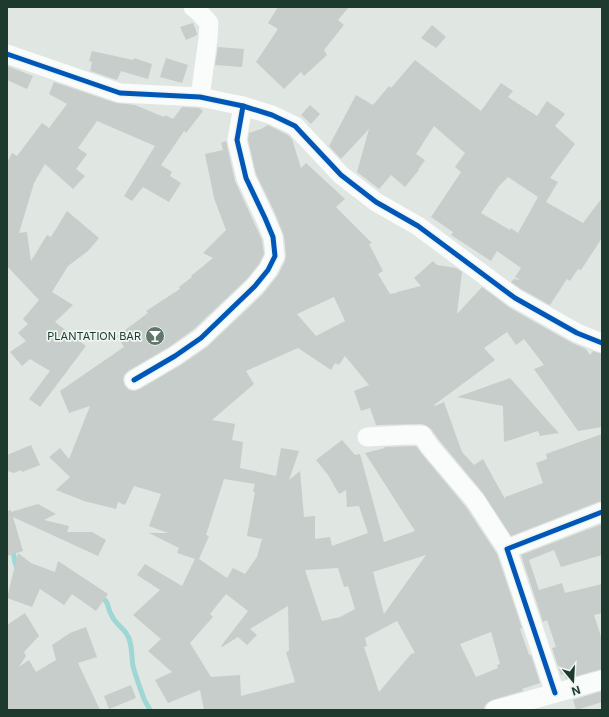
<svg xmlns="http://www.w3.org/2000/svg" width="609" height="717" viewBox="0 0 609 717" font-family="Inter,sans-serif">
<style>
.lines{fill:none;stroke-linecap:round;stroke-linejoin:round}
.stream{stroke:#9ed7d5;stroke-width:5}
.building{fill:#c7cdca;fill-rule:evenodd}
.minor{stroke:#fafbfb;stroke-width:19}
.cycleway-casing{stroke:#edf6f0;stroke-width:8}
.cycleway{stroke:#0057b8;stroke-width:5}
.labels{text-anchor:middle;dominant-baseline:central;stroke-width:3.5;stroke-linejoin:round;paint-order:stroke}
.poi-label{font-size:11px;fill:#1e392d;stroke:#edf6f0;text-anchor:end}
</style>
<rect width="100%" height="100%" fill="#e0e6e2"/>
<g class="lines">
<g class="stream">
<path d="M 12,547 C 15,555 13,563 18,569"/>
<path d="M 99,596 C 111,602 106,607 112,616 C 115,623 122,627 126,633 C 133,642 131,656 133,666 C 135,675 141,690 144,699 C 146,703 148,706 150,710"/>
</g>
</g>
<g class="building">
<polygon points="278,7 349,7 338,20 344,25 324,50 327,55 304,76 301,72 284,89 256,62 278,29 268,23"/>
<polygon points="193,23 197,33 197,35 186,40 180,27"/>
<polygon points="432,25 446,37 436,48 421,38"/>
<polygon points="218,47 244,49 242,67 215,65"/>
<polygon points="92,51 133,60 134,58 152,64 148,79 121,71 117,80 90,71 92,62 89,61"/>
<polygon points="166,58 188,65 182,83 160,77"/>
<path d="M 415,60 L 481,111 L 501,83 L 513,91 L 508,97 L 537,116 L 547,101 L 565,114 L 555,126 L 575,144 L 550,178 L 558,182 L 546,202 L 583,223 L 602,198 L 602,238 L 581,270 L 578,269 L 570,281 L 567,279 L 550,305 L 521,289 L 511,282 L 514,279 L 520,280 L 515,277 L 521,268 L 497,251 L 491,261 L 451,235 L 453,232 L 431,217 L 461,172 L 455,167 L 465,153 L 434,126 L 416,154 L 425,160 L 418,170 L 419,170 L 405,187 L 391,175 L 379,189 L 357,172 L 369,129 L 341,159 L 329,146 L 356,95 L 373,105 L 389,86 L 391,88 ZM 508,177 L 538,197 L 518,233 L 511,228 L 510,230 L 481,213 L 499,186 Z"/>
<polygon points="7,66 33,76 27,89 7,80"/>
<polygon points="54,82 116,103 135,105 164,117 165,115 173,119 182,107 199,108 203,111 186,133 184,131 161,165 172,172 170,176 181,183 169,202 143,187 132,201 124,196 155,146 97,121 78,148 87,154 76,169 85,176 73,189 45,164 34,183 19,233 27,232 31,261 47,235 51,237 67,211 99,238 88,251 68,266 52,292 73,305 55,322 86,346 40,407 29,399 50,371 30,359 22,366 10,352 26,341 18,333 28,324 23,319 39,300 7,266 7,163 12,153 17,156 42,123 49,128 67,104 49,94"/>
<polygon points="310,105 320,114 311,124 301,115"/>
<path d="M 268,125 L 288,135 L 292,139 L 301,168 L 306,163 L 345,199 L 336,207 L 372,243 L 369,244 L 383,271 L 378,274 L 390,294 L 395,293 L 395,294 L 397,292 L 421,286 L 414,278 L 433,261 L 437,265 L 456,268 L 462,272 L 457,314 L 482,287 L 510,308 L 572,343 L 586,349 L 590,355 L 593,351 L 602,354 L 602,427 L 578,431 L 534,369 L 544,365 L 524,339 L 516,345 L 507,332 L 484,348 L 495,360 L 434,405 L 435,406 L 444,402 L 462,452 L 474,465 L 483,459 L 505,499 L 505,497 L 543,483 L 536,463 L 547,459 L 546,454 L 602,434 L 602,501 L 598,502 L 511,536 L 483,493 L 439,440 L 431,429 L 427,426 L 422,424 L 376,425 L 370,408 L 361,411 L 354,391 L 369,385 L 345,356 L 339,365 L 335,363 L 331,370 L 298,348 L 246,371 L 254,384 L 212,420 L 235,424 L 232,440 L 243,442 L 240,468 L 276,476 L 281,448 L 299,451 L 289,480 L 300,471 L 304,517 L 315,516 L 315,539 L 330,537 L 332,546 L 368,533 L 359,506 L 347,507 L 346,490 L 339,494 L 328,475 L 316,460 L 342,440 L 355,455 L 360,454 L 384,542 L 415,531 L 365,453 L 385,448 L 384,447 L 416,446 L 422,454 L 466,507 L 497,554 L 522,628 L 520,629 L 529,655 L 531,655 L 540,683 L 522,689 L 523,691 L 492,700 L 487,703 L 484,707 L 484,710 L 204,710 L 200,690 L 168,703 L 155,680 L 172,672 L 148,651 L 161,639 L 133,615 L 160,590 L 137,575 L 145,564 L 182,586 L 195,559 L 177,553 L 179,548 L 149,533 L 168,533 L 149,526 L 161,494 L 134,486 L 125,505 L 118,502 L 116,509 L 84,501 L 56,490 L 70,477 L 49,457 L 60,448 L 69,459 L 90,406 L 69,413 L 60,391 L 124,347 L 117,336 L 148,313 L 146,311 L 180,289 L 179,287 L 192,277 L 191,276 L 213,258 L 203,253 L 226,230 L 214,198 L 205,154 L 223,150 L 221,143 L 226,141 L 235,181 L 262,240 L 264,254 L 259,264 L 247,279 L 194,329 L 169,347 L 128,371 L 124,375 L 123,380 L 125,386 L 129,390 L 134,391 L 140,389 L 181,365 L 207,347 L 263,294 L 278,275 L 285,261 L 286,255 L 284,236 L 275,213 L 256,174 L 248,140 L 249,133 L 261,129 ZM 334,297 L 345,321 L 316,336 L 297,314 ZM 224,479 L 255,484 L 253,492 L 255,492 L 247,536 L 262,539 L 257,557 L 245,574 L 233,568 L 227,578 L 199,559 L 209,536 L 206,535 ZM 426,555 L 384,614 L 373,572 ZM 338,568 L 344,587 L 348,586 L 355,609 L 340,617 L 322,621 L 305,570 ZM 226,594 L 248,611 L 221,646 L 222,647 L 238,637 L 247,645 L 257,635 L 250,629 L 288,606 L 289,651 L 286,652 L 295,682 L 241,696 L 240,675 L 211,677 L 190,643 L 213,617 L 210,614 ZM 397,621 L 415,653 L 411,654 L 379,692 L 364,647 L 367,646 L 365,638 ZM 491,632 L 500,664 L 497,665 L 498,668 L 476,677 L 460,644 Z"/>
<polygon points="510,378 547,420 559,433 540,436 538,431 504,442 503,406 457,397"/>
<polygon points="31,445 40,465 22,472 21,470 14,473 7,471 7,455"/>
<polygon points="38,504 56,514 44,520 69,526 67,532 92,532 106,540 98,556 13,517 23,551 7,556 7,511 11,510 11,512"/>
<polygon points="602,524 602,555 561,567 554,550 529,560 539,590 562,583 565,593 602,584 602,613 594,615 602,640 602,669 566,679 564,674 561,675 552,648 556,647 547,620 543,622 521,555"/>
<polygon points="18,553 31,563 55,572 58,561 108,594 96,611 72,594 64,605 40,589 32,607 7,598"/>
<polygon points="25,613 39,636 24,652 26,656 19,667 29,660 36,672 56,660 52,645 70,633 86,627 97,657 78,663 100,710 7,710 7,625"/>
<polygon points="131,685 136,698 109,709 104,696"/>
<polygon points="602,691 602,702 576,710 573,700"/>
</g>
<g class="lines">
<g class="minor">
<polyline points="193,7 198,11 209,23 208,39 200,97"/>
<polyline points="7,54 120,93 200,97 243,106 272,115 295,126 341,175 376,202 418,226 515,298 577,333 602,343"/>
<polyline points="134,380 175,356 201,338 255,286 268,270 275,256 273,237 265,218 246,178 237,140 243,106"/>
<polyline points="367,437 404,435 422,435 430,447 475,500 507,549"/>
<polyline points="555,693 507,549 602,512"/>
<polyline points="495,710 602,680"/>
</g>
<g class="cycleway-casing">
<g id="cycleway">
<polyline points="7,54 120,93 200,97 243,106 272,115 295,126 341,175 376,202 418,226 515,298 577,333 602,343"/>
<polyline points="134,380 175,356 201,338 255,286 268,270 275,256 273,237 265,218 246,178 237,140 243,106"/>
<polyline points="555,693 507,549 602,512"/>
</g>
</g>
<use href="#cycleway" class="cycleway"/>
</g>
<defs>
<g id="bar-disc" transform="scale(1)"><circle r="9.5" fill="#62766c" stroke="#edf6f0"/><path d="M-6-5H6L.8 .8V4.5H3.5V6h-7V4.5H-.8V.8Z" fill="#fff"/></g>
</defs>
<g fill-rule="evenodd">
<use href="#bar-disc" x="155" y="336"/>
</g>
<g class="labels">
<g class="poi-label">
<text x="141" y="336">PLANTATION BAR</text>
</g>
</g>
<rect width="609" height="717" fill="none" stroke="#1e392d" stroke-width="16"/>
<g transform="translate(573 681) rotate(162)" stroke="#edf6f0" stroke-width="3" paint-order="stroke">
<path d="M0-3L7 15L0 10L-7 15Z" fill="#1e392d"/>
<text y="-6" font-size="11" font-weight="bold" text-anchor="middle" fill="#1e392d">N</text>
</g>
</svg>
